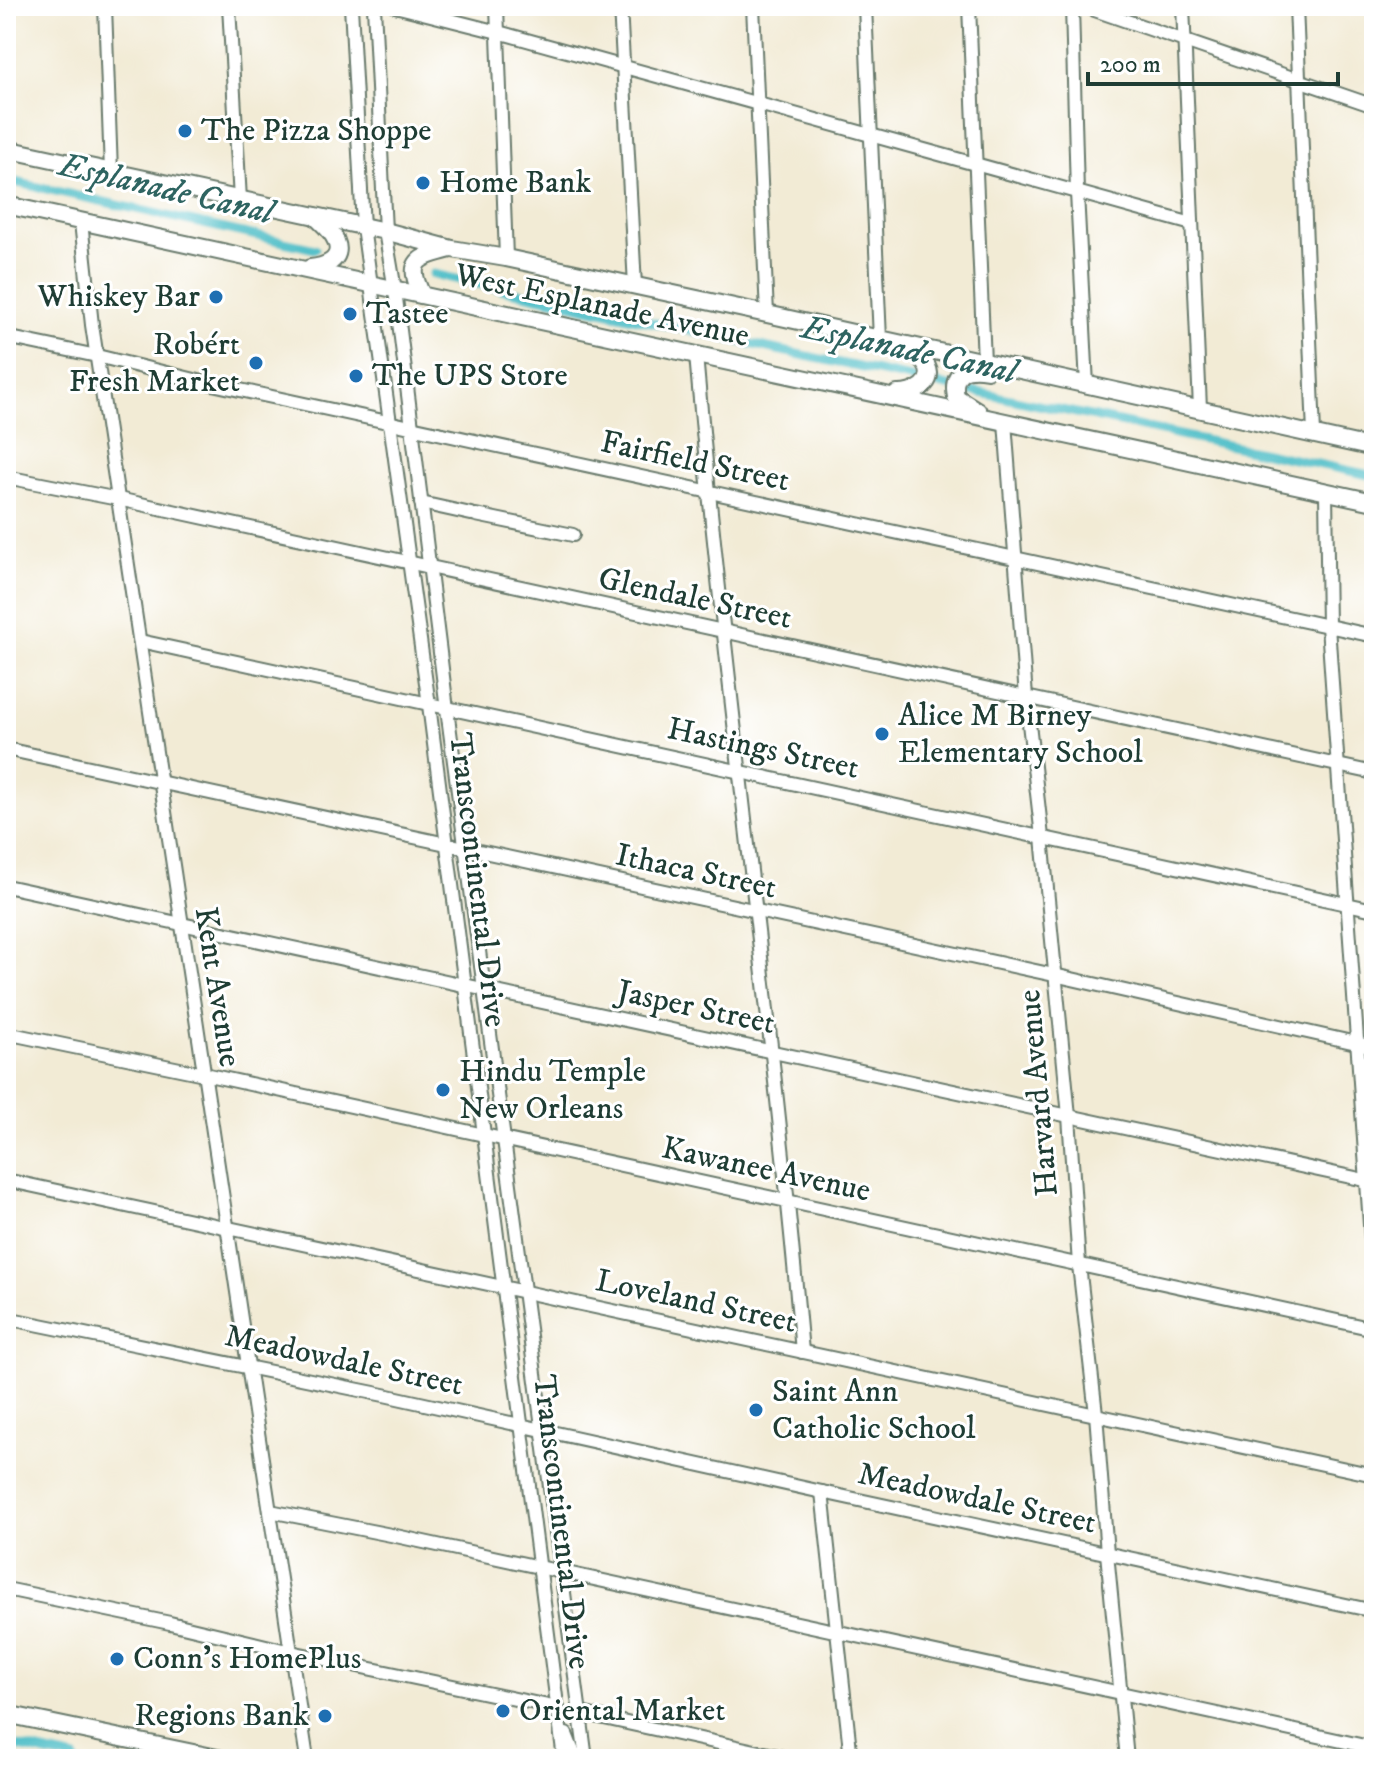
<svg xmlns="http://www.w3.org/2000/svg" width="1380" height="1765" viewBox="0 0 1380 1765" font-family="'IM FELL DW Pica',serif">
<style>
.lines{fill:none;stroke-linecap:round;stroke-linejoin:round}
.canal{stroke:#52c0c9;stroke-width:9}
.minor-casing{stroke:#697a6c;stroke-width:16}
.major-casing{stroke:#697a6c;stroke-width:20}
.minor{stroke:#fff;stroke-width:12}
.major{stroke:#fff;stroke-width:16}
.poi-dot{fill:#1f6fb2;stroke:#fff;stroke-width:3}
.labels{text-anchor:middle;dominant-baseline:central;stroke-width:6;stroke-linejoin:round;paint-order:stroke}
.poi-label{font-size:32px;fill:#1f3d34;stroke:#fff;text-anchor:start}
.street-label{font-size:32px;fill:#1f3d34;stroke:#fff}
.water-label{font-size:34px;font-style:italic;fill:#2e6461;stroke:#fff}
</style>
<rect width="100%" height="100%" fill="#fff"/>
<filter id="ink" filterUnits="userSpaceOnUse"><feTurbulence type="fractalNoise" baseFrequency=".0125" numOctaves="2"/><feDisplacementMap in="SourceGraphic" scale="16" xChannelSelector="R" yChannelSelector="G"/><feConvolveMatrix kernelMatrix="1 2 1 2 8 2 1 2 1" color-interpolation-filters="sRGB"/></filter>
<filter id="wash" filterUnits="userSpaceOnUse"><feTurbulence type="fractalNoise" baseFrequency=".006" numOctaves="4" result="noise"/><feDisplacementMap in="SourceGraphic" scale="32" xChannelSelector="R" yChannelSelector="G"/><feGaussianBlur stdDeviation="1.8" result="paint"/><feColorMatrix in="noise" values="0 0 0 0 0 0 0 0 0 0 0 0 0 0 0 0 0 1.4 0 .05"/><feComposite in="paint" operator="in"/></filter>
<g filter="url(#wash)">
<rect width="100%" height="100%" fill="#f2ebd5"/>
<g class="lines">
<g class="canal">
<polyline points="6,180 315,249"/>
<polyline points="433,274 773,349 1374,476"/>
<polyline points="6,1744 75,1759"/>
</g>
</g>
</g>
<g filter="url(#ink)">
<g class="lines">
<g class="minor-casing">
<g id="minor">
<polyline points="105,6 111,172"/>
<polyline points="229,6 240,200"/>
<polyline points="351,6 363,227 429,705 564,1759"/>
<polyline points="374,6 385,231 395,290 447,709 586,1759"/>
<polyline points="395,6 498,32 1192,224"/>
<polyline points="497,6 506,258"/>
<polyline points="620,6 635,286"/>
<polyline points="753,6 767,314"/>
<polyline points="865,6 880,339"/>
<polyline points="969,6 984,362"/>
<polyline points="1072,6 1077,193 1087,385"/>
<polyline points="1083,6 1374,106"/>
<polyline points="1183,6 1200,409"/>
<polyline points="1296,6 1314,434"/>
<polyline points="81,222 92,325 307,1759"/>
<polyline points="6,337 97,356 203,382 1374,636"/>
<path d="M 696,355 C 725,688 773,1019 802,1352"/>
<polyline points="1005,422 1026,697 1042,837 1069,1116 1079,1265 1096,1414 1107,1553 1127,1759"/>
<polyline points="6,477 118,499 1374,773"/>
<polyline points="1326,492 1328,626 1374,1282"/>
<polyline points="421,503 471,514"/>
<polyline points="476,515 573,535"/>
<polyline points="140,641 1374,910"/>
<polyline points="6,749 1054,975 1374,1047"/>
<polyline points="6,886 1374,1182"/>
<polyline points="6,1033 204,1074 1374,1329"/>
<path d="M 6,1180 C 462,1277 918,1375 1374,1475"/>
<polyline points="6,1318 384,1395 822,1492 1374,1611"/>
<polyline points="822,1492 851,1759"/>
<polyline points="270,1511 396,1536 1374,1748"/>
<polyline points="6,1589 170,1623 291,1652 558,1708"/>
<polyline points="581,1713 792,1759"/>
<polyline points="566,1734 576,1759"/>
</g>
</g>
<g class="major-casing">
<g id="major">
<polyline points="6,149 385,231 452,249 506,258 767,314 1374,448"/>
<polyline points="6,205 1374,502"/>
<path d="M 310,268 C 324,267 344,260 336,241 C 333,232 322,223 315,216"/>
<path d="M 422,295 C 405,260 419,257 451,249"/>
<path d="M 897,394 C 913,395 939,383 925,363 C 920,356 911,351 903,347"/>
<path d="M 978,411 L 956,397 C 951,372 965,366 987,370"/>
<polyline points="6,1714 222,1759"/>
</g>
</g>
<use href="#minor" class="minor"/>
<use href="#major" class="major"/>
</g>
</g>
<g class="poi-dot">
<circle cx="185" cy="131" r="8"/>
<circle cx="423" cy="183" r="8"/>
<circle cx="216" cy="297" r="8"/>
<circle cx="350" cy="314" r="8"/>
<circle cx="256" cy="363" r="8"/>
<circle cx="356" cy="376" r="8"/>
<circle cx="882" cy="734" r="8"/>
<circle cx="443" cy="1090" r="8"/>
<circle cx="756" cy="1410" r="8"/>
<circle cx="117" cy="1659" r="8"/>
<circle cx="503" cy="1711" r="8"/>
<circle cx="325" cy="1716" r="8"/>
</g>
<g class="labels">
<g class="poi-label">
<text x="201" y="131">The Pizza Shoppe</text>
<text x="439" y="183">Home Bank</text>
<text x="200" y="297" text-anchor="end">Whiskey Bar</text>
<text x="366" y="314">Tastee</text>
<text x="240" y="345" text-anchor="end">Robért<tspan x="240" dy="37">Fresh Market</tspan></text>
<text x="372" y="376">The UPS Store</text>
<text x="898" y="716">Alice M Birney<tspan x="898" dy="37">Elementary School</tspan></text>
<text x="459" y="1072">Hindu Temple<tspan x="459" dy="37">New Orleans</tspan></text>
<text x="772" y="1392">Saint Ann<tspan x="772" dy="37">Catholic School</tspan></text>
<text x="133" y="1659">Conn's HomePlus</text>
<text x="519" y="1711">Oriental Market</text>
<text x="309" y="1716" text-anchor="end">Regions Bank</text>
</g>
<g class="street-label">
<text transform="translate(602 306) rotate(12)">West Esplanade Avenue</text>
<text transform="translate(695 462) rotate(12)">Fairfield Street</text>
<text transform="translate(695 599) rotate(12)">Glendale Street</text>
<text transform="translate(763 749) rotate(12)">Hastings Street</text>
<text transform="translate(696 872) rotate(12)">Ithaca Street</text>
<text transform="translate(477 880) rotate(83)">Transcontinental Drive</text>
<text transform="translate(217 987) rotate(81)">Kent Avenue</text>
<text transform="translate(696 1008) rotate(12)">Jasper Street</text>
<text transform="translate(1039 1093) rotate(-95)">Harvard Avenue</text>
<text transform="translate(766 1170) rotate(12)">Kawanee Avenue</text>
<text transform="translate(696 1302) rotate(12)">Loveland Street</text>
<text transform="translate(344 1361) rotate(12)">Meadowdale Street</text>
<text transform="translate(977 1499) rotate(12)">Meadowdale Street</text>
<text transform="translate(561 1522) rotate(83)">Transcontinental Drive</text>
</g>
<g class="water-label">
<text transform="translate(166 189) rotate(13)">Esplanade Canal</text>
<text transform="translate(909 350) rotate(12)">Esplanade Canal</text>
</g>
</g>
<rect width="1380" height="1765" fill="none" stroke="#fff" stroke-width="32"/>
<path d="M1088 72v12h250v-12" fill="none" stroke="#1f3d34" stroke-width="4"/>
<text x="1100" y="72" font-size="24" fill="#1f3d34" stroke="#ffffff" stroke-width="6" paint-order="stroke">200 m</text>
</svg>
